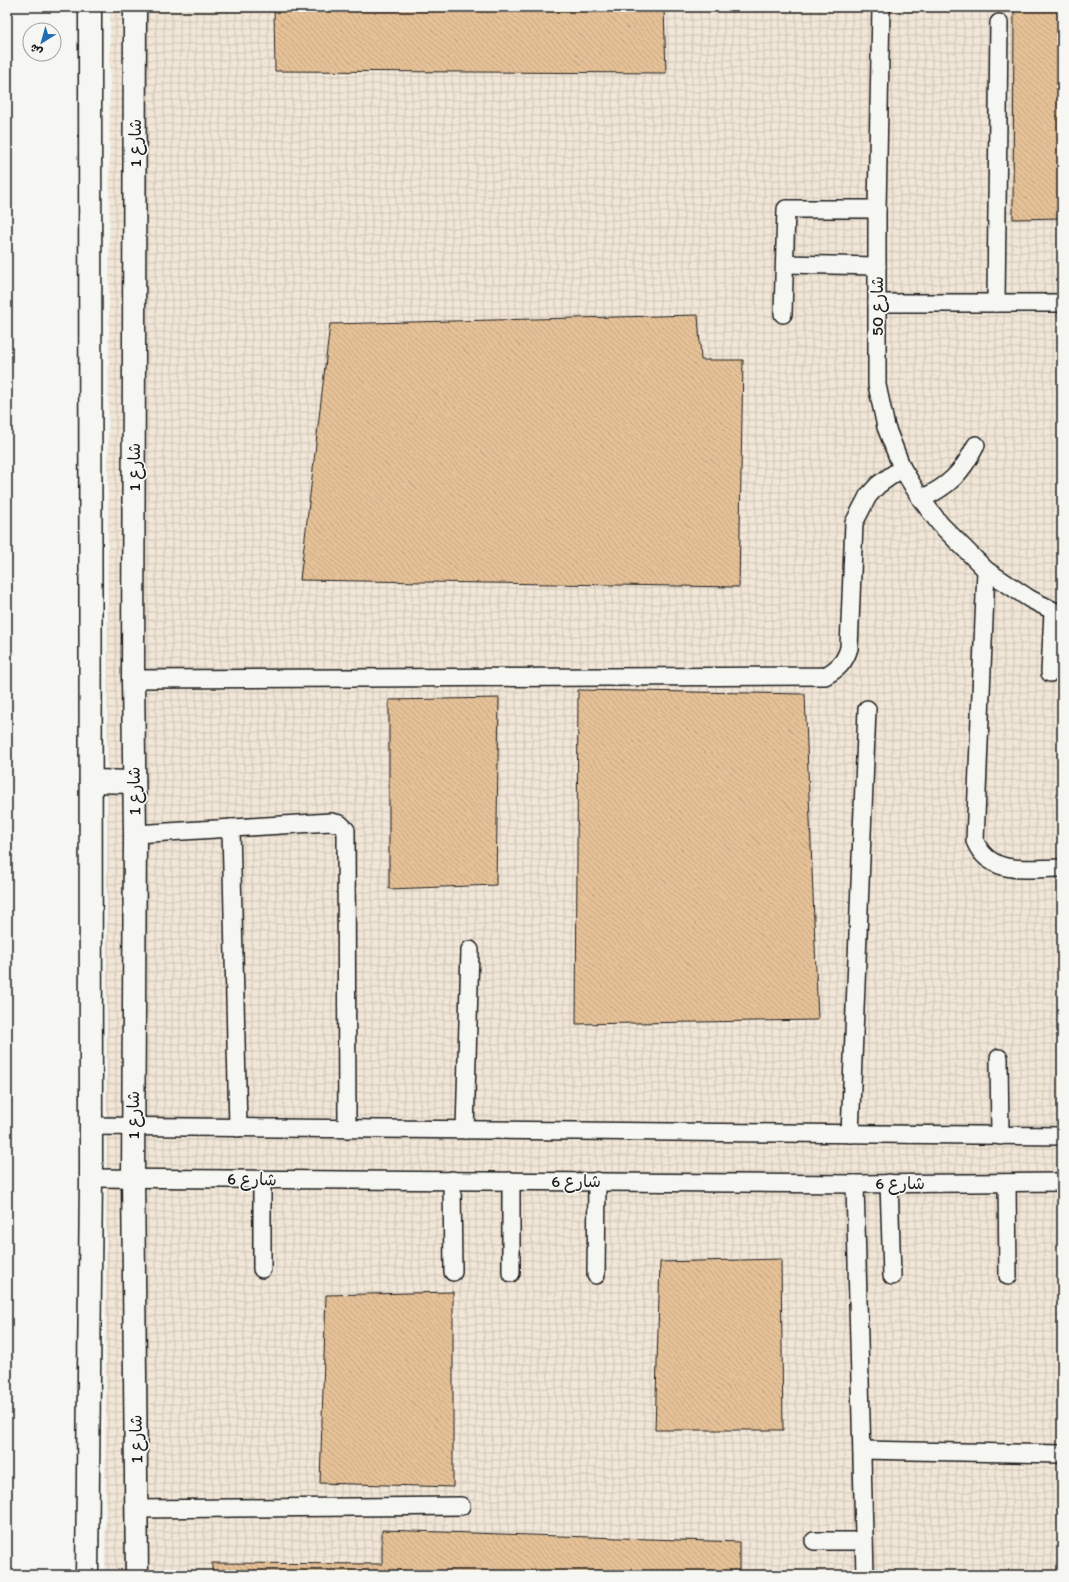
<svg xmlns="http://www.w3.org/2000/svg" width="1069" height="1582" viewBox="0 0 1069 1582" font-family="Itim,'Playpen Sans Arabic',sans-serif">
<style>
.industrial{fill:url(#industrial-grid)}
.building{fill:url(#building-back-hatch);stroke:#1c1c1c}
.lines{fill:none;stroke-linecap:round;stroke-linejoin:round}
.lane-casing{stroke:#1c1c1c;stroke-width:20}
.street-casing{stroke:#1c1c1c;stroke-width:25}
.lane{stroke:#f6f6f2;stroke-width:17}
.street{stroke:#f6f6f2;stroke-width:22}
.labels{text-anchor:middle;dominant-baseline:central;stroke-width:3.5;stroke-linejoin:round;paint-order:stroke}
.street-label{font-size:17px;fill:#1c1c1c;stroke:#f6f6f2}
</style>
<defs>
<pattern id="industrial-grid" width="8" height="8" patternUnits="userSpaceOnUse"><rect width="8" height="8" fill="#f1e6d7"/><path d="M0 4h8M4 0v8" fill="none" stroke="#cec5b8"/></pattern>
<pattern id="building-back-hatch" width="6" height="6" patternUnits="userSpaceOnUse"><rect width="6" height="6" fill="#e6c197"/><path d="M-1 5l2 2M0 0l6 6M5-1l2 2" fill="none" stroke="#c5a582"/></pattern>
</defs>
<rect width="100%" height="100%" fill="#f6f6f2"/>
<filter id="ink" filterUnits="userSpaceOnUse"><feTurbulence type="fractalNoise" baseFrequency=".025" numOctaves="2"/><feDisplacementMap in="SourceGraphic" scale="8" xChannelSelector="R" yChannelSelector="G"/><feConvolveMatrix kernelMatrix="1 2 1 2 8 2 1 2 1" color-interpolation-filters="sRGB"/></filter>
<g filter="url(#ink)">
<polygon class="industrial" points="110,7 1062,7 1062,1575 105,1575"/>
<g class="building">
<polygon points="274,7 664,7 666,73 275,71"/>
<polygon points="1014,7 1062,7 1062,218 1013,219"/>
<polygon points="698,315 701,360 743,360 739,587 300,580 330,324"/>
<polygon points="578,690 805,694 818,1020 576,1024"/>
<polygon points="499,698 496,885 389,889 389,700"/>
<polygon points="781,1259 783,1430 655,1430 660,1262"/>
<polygon points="453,1292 453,1487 320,1483 326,1295"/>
<polygon points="382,1530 739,1542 739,1575 212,1575 212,1563 382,1564"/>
</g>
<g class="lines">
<g class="lane-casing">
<g id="lane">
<polyline points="881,7 877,209 877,385 886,427 902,468 921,499 940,524 986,570 1030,599 1062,615"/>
<polyline points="785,264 877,266"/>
<polyline points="877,303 1062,303"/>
<polyline points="996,303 999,23"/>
<polyline points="783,314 786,209 877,209"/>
<path d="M 921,499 C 949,486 962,473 976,445"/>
<path d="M 986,570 L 975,841 C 990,877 1029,868 1062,868"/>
<polyline points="1050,673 1053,612"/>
<path d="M 133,679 L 825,676 C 838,669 845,662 849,648 L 854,523 L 868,496 L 878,485 L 902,468"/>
<polyline points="231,828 238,1128"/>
<polyline points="135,834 331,822 340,824 346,830 347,1129"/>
<polyline points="999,1058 1000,1136"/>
<polyline points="91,1126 1062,1136"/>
<polyline points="465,1130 470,950"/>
<polyline points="850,1134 867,709"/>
<polyline points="91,1178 855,1184 1062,1182"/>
<polyline points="262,1179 262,1269"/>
<polyline points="452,1180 453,1272"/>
<polyline points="511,1181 511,1273"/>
<polyline points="889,1183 892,1276"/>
<polyline points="1007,1183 1008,1276"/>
<polyline points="855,1184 865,1575"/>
<polyline points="596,1275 597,1181"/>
<polyline points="862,1450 1062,1454"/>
<polyline points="137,1509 461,1506"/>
<polyline points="814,1541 864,1541"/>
</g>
</g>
<g class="street-casing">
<g id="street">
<polyline points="135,7 133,679 135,834 133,1178 137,1575"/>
<polyline points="91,781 134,782"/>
<polyline points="87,1575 91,1178 90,7"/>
</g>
</g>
<use href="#lane" class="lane"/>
<use href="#street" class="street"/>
</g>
</g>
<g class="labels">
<g class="street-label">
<text transform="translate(135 143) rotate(-90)">شارع 1</text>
<text transform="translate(877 306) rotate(-90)">شارع 50</text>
<text transform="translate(134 467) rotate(-90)">شارع 1</text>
<text transform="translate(134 791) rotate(-91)">شارع 1</text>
<text transform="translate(133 1115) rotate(-90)">شارع 1</text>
<text transform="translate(252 1179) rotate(1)">شارع 6</text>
<text x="576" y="1181">شارع 6</text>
<text x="900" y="1183">شارع 6</text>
<text transform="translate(136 1439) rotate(-91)">شارع 1</text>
</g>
</g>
<rect width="1069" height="1582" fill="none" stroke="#f6f6f2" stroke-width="24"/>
<rect x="12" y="12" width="1045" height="1558" fill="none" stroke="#1c1c1c" stroke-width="1.5" filter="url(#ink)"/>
<g transform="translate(42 42) rotate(217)"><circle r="19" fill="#f6f6f2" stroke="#9f9f9c"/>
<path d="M0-3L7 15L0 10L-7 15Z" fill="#1f6fb2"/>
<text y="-6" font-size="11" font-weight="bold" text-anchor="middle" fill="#1c1c1c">ش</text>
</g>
</svg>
